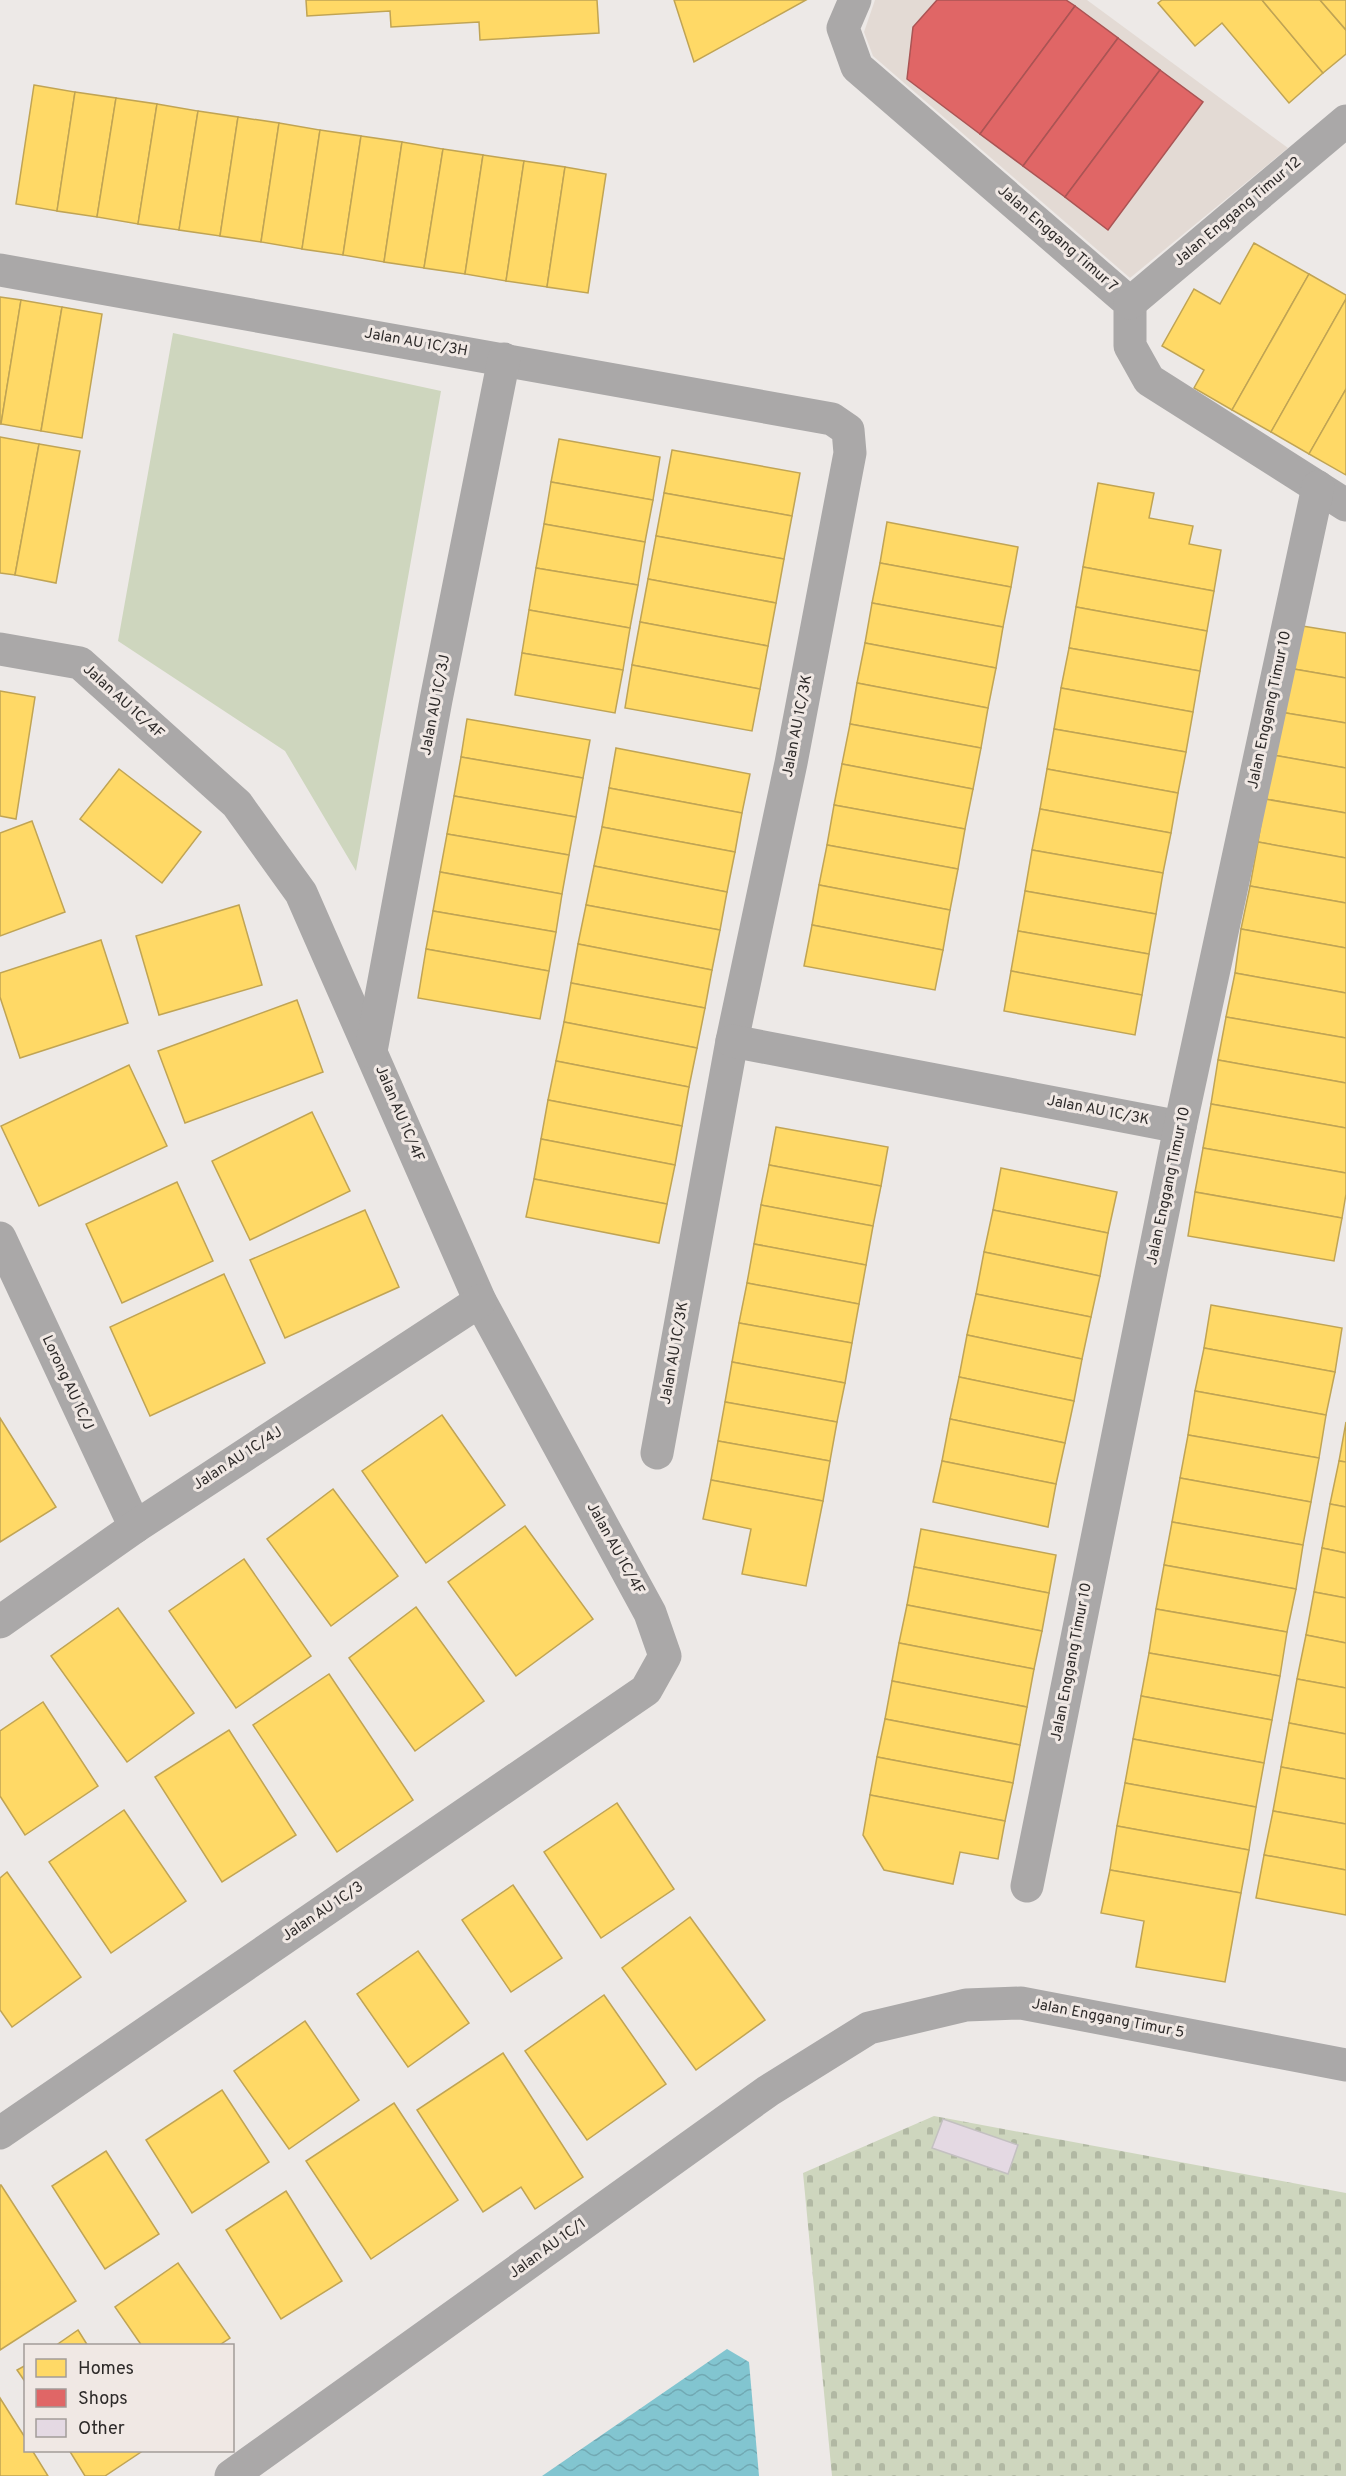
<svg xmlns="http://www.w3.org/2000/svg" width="1346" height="2476" viewBox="0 0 1346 2476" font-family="Overpass,sans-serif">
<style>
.built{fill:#e3dad4}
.cemetery{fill:url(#cemetery-stones)}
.park{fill:#ced6be}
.water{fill:url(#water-waves)}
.homes{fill:#ffd966;stroke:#c0a454;stroke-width:1.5}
.shops{fill:#e06666;stroke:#aa5454;stroke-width:1.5}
.building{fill:#e4d9e3;stroke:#c3c0c0;stroke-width:1.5}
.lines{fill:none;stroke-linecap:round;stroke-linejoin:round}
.minor{stroke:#aaa8a8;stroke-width:33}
.labels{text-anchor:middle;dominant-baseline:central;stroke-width:6;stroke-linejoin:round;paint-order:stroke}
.street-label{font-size:15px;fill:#2d2a29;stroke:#f0e8e4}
</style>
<defs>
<pattern id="cemetery-stones" width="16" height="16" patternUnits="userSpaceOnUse" patternTransform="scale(1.5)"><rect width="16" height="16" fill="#ced6be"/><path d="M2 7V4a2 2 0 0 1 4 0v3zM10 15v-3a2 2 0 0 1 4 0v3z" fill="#b1b8a3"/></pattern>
<pattern id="water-waves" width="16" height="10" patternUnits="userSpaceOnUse" patternTransform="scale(1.5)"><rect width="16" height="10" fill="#82c5d0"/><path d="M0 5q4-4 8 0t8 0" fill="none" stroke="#71a9b3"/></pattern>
</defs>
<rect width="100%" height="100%" fill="#ede9e7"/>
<polygon class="built" points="875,0 1087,0 1288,148 1130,278 873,56 864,32"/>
<polygon class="cemetery" points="934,2116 1346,2193 1346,2476 832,2476 803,2173"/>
<polygon class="park" points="173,333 441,391 356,871 285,751 118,641"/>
<polygon class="water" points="727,2349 749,2362 759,2476 542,2476"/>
<g class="homes">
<polygon points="306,0 597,0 599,33 480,40 479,22 391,27 390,11 307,16"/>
<polygon points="674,0 806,0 694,62"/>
<polygon points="1162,0 1262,0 1323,73 1289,103 1222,23 1195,46 1158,3"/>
<polygon points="1262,0 1320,0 1346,30 1346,54 1323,73"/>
<polygon points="1320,0 1346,0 1346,30"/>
<polygon points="34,85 75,92 57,211 16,204"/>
<polygon points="75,92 116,98 97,217 57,211"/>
<polygon points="116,98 157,104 138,224 97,217"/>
<polygon points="157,104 198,111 179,230 138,224"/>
<polygon points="198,111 238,117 220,236 179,230"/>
<polygon points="238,117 279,123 261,242 220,236"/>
<polygon points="279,123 320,130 302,249 261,242"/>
<polygon points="320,130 361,136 343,255 302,249"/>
<polygon points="361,136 402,142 384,262 343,255"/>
<polygon points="402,142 443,149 424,268 384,262"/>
<polygon points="443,149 483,155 465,274 424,268"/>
<polygon points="483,155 524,161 506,281 465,274"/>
<polygon points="524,161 565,167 547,287 506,281"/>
<polygon points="565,167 606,174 588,293 547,287"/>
<polygon points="1254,243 1309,274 1232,410 1194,388 1204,370 1162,346 1194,289 1220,304"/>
<polygon points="1309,274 1346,295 1346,299 1271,432 1232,410"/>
<polygon points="0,297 21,300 1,424 0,424"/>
<polygon points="1346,299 1346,389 1309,454 1271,432"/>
<polygon points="21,300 62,307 41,431 1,424"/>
<polygon points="62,307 102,314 82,438 41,431"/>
<polygon points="1346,389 1346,475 1309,454"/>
<polygon points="0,437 39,444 15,575 0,573"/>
<polygon points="559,439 660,457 653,500 551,482"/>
<polygon points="39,444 80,451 56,583 15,575"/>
<polygon points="672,450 800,473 792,516 664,493"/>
<polygon points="551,482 653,500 645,542 544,524"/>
<polygon points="1098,483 1154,493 1149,518 1193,526 1189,544 1221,550 1214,591 1083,567"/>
<polygon points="664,493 792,516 784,559 656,536"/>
<polygon points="887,522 1018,547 1011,587 880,563"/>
<polygon points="544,524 645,542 638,585 536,568"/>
<polygon points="656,536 784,559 776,603 648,579"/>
<polygon points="880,563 1011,587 1003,627 872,603"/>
<polygon points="1083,567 1214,591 1207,631 1076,607"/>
<polygon points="536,568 638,585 630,628 529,610"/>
<polygon points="648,579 776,603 768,646 640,622"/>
<polygon points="872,603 1003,627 996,668 865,643"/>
<polygon points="1076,607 1207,631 1200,671 1069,648"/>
<polygon points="529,610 630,628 623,670 522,653"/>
<polygon points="640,622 768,646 760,689 632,665"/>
<polygon points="1296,625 1346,633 1346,678 1288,668"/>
<polygon points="865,643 996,668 988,708 857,683"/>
<polygon points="1069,648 1200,671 1193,712 1061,688"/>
<polygon points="522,653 623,670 615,713 515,695"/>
<polygon points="632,665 760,689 752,731 625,708"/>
<polygon points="1288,668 1346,678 1346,723 1280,712"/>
<polygon points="857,683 988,708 981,748 850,724"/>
<polygon points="1061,688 1193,712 1186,752 1054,729"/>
<polygon points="0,691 35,697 16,819 0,816"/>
<polygon points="1280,712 1346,723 1346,768 1273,755"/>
<polygon points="467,719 590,740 583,778 461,757"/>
<polygon points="850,724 981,748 973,789 842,764"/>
<polygon points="1054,729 1186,752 1178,793 1047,769"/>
<polygon points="616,748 750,774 742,813 609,788"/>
<polygon points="1273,755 1346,768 1346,813 1265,799"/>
<polygon points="461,757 583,778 576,817 454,796"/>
<polygon points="842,764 973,789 965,829 834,805"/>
<polygon points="119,769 201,832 162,883 80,819"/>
<polygon points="1047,769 1178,793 1171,833 1040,809"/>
<polygon points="609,788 742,813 735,852 602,827"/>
<polygon points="454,796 576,817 569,855 447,834"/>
<polygon points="1265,799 1346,813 1346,858 1258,842"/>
<polygon points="834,805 965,829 958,869 827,845"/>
<polygon points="1040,809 1171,833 1163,873 1032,850"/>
<polygon points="32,821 65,912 0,936 0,833"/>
<polygon points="602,827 735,852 727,892 594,866"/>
<polygon points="447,834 569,855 562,894 440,872"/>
<polygon points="1258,842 1346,858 1346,903 1250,886"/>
<polygon points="827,845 958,869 950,910 819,885"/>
<polygon points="1032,850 1163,873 1156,914 1025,891"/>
<polygon points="594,866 727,892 720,930 586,905"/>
<polygon points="440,872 562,894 556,932 433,911"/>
<polygon points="819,885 950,910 943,950 812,925"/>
<polygon points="1250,886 1346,903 1346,948 1241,929"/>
<polygon points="1025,891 1156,914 1149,954 1018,931"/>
<polygon points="239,905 262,985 159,1015 136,936"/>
<polygon points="586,905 720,930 712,970 578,944"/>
<polygon points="433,911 556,932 549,971 426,949"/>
<polygon points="812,925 943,950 935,990 804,966"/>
<polygon points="1241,929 1346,948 1346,993 1235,973"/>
<polygon points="1018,931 1149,954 1142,995 1011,971"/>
<polygon points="101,940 128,1023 20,1058 0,997 0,973"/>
<polygon points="578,944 712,970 705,1008 571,983"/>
<polygon points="426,949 549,971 540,1019 418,998"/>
<polygon points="1011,971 1142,995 1135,1035 1004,1011"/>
<polygon points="1235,973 1346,993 1346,1038 1226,1017"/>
<polygon points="571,983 705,1008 697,1048 564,1022"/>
<polygon points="297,1000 323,1072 185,1123 158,1051"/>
<polygon points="1226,1017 1346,1038 1346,1083 1218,1060"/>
<polygon points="564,1022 697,1048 689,1087 556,1061"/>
<polygon points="1218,1060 1346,1083 1346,1128 1211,1104"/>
<polygon points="556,1061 689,1087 682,1126 548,1100"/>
<polygon points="129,1065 167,1146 39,1206 1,1126"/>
<polygon points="548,1100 682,1126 675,1165 541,1139"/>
<polygon points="1211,1104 1346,1128 1346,1173 1203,1148"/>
<polygon points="312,1112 350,1191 250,1240 212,1161"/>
<polygon points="776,1127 888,1147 881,1186 769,1165"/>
<polygon points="541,1139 675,1165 667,1204 534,1179"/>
<polygon points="1203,1148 1346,1173 1346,1194 1342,1218 1195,1192"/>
<polygon points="769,1165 881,1186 873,1226 761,1205"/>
<polygon points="1001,1168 1117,1192 1108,1233 993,1210"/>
<polygon points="534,1179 667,1204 659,1243 526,1217"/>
<polygon points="177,1182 213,1261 122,1303 86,1224"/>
<polygon points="1195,1192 1342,1218 1334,1261 1188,1236"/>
<polygon points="761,1205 873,1226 866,1265 754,1244"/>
<polygon points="365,1210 399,1287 285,1338 250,1260"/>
<polygon points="993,1210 1108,1233 1100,1276 984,1252"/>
<polygon points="754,1244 866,1265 859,1304 747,1283"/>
<polygon points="984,1252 1100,1276 1091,1317 976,1294"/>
<polygon points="224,1274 265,1363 150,1416 110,1327"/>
<polygon points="747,1283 859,1304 852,1343 739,1323"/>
<polygon points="976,1294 1091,1317 1082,1359 967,1335"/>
<polygon points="1211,1305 1342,1328 1335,1372 1204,1348"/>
<polygon points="739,1323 852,1343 845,1383 732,1362"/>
<polygon points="967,1335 1082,1359 1074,1401 959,1377"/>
<polygon points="1204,1348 1335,1372 1326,1415 1195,1391"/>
<polygon points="732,1362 845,1383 837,1422 725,1402"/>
<polygon points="959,1377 1074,1401 1065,1443 950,1419"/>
<polygon points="1195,1391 1326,1415 1319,1458 1188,1435"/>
<polygon points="725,1402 837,1422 830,1461 718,1441"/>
<polygon points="442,1415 505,1505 426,1563 362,1471"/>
<polygon points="0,1418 56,1507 0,1542"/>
<polygon points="950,1419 1065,1443 1056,1484 942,1461"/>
<polygon points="1346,1422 1346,1462 1339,1461"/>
<polygon points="1188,1435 1319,1458 1311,1502 1180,1478"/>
<polygon points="718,1441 830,1461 823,1501 711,1480"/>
<polygon points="942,1461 1056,1484 1048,1527 933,1502"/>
<polygon points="1339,1461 1346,1462 1346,1507 1330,1504"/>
<polygon points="1180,1478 1311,1502 1303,1545 1172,1522"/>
<polygon points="711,1480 823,1501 806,1586 742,1574 751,1529 703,1519"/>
<polygon points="333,1489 398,1576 331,1626 267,1539"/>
<polygon points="1330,1504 1346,1507 1346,1553 1322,1548"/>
<polygon points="1172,1522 1303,1545 1296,1589 1164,1565"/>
<polygon points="525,1526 593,1619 516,1676 448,1582"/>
<polygon points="921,1529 1056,1555 1049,1593 914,1567"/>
<polygon points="1322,1548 1346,1553 1346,1598 1314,1592"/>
<polygon points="244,1559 311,1656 236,1708 169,1611"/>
<polygon points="1164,1565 1296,1589 1287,1632 1156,1609"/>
<polygon points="914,1567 1049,1593 1042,1631 907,1605"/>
<polygon points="1314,1592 1346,1598 1346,1643 1306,1635"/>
<polygon points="907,1605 1042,1631 1034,1669 899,1643"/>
<polygon points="416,1607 484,1701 415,1751 349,1658"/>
<polygon points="118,1608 194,1713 127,1762 51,1656"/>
<polygon points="1156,1609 1287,1632 1280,1676 1149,1653"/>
<polygon points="1306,1635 1346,1643 1346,1688 1297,1679"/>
<polygon points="899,1643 1034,1669 1027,1707 892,1681"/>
<polygon points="1149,1653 1280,1676 1272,1720 1141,1696"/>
<polygon points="329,1674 413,1800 337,1852 253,1725"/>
<polygon points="1297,1679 1346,1688 1346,1734 1289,1723"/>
<polygon points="892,1681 1027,1707 1020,1745 885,1719"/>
<polygon points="1141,1696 1272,1720 1264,1763 1133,1739"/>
<polygon points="43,1702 98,1786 25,1835 0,1796 0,1731"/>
<polygon points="885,1719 1020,1745 1013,1783 877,1757"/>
<polygon points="1289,1723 1346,1734 1346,1779 1281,1767"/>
<polygon points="229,1730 296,1835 222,1882 155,1777"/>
<polygon points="1133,1739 1264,1763 1256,1807 1125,1783"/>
<polygon points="877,1757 1013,1783 1005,1821 870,1795"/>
<polygon points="1281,1767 1346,1779 1346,1824 1273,1811"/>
<polygon points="1125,1783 1256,1807 1249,1850 1117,1826"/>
<polygon points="870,1795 1005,1821 998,1859 960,1852 953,1884 884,1870 863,1835"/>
<polygon points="617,1803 674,1889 601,1938 544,1852"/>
<polygon points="124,1810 186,1901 111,1953 49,1862"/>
<polygon points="1273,1811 1346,1824 1346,1870 1264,1855"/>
<polygon points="1117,1826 1249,1850 1241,1893 1110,1870"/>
<polygon points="1264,1855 1346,1870 1346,1915 1256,1898"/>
<polygon points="1110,1870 1241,1893 1225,1982 1136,1967 1144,1921 1101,1913"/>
<polygon points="7,1872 81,1977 12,2027 0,2010 0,1878"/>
<polygon points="513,1885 562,1958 511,1992 462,1920"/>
<polygon points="690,1917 765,2020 696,2070 622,1968"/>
<polygon points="418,1951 469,2023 408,2067 357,1994"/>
<polygon points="604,1995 666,2084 587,2140 525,2051"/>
<polygon points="305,2021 359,2100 289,2149 234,2071"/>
<polygon points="503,2053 583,2177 535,2209 521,2187 483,2212 417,2110"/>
<polygon points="222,2090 269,2162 192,2213 146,2140"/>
<polygon points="394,2103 458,2200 371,2259 306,2161"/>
<polygon points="106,2151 159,2234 105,2269 52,2186"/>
<polygon points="1,2185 76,2301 0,2350 0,2185"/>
<polygon points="286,2191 342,2281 281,2319 226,2230"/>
<polygon points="178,2263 230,2338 218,2346 142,2346 115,2307"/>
<polygon points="78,2330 88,2346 55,2346"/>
<polygon points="26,2365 26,2383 17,2370"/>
<polygon points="0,2398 26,2439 26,2450 32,2450 48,2476 0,2476"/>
<polygon points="69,2450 144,2450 105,2476 85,2476"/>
</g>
<g class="shops">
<polygon points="937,0 1066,0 1075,6 980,134 907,79 913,27"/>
<polygon points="1075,6 1118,38 1023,166 980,134"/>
<polygon points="1118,38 1160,70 1065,197 1023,166"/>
<polygon points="1160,70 1203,102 1108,230 1065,197"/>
</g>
<polygon class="building" points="943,2119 1018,2145 1008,2174 932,2148"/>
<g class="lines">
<g class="minor">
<polyline points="855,0 843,28 857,67 1130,303 1130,346 1149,380 1346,505"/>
<polyline points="0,270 832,419 848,430 850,453 791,763 732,1041 657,1453"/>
<polyline points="1130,303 1346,121"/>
<polyline points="0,649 80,663 237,804 301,893 480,1301 650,1613 665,1656 646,1690 0,2133"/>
<polyline points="732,1041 1180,1127"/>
<polyline points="371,1051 436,700 504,359"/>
<polyline points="0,1238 135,1527"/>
<polyline points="0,1622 135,1527 480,1301"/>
<polyline points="1027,1886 1180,1127 1318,487"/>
<polyline points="231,2476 768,2091 869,2028 966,2005 1021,2003 1346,2065"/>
</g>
</g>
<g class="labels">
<g class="street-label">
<text transform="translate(1238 212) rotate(-40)">Jalan Enggang Timur 12</text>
<text transform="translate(1057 239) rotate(41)">Jalan Enggang Timur 7</text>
<text transform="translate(416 343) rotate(10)">Jalan AU 1C/3H</text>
<text transform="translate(123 702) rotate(42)">Jalan AU 1C/4F</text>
<text transform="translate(436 705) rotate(-79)">Jalan AU 1C/3J</text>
<text transform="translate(1270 710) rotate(-78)">Jalan Enggang Timur 10</text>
<text transform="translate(798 726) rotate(-79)">Jalan AU 1C/3K</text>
<text transform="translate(1098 1111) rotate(11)">Jalan AU 1C/3K</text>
<text transform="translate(399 1114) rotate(67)">Jalan AU 1C/4F</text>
<text transform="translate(1169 1186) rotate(-78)">Jalan Enggang Timur 10</text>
<text transform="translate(675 1353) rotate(-80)">Jalan AU 1C/3K</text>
<text transform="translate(67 1383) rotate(65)">Lorong AU 1C/J</text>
<text transform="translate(238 1459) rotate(-33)">Jalan AU 1C/4J</text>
<text transform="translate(615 1549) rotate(61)">Jalan AU 1C/4F</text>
<text transform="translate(1072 1662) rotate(-79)">Jalan Enggang Timur 10</text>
<text transform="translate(323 1912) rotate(-34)">Jalan AU 1C/3</text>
<text transform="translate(1108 2019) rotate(11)">Jalan Enggang Timur 5</text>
<text transform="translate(548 2249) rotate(-36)">Jalan AU 1C/1</text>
</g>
</g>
<rect x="24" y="2344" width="210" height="108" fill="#f0e8e4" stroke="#a29c99" stroke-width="1.5"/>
<rect x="36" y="2359" width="30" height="18" fill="#ffd966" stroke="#a29c99" stroke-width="1.5"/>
<text x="78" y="2374" font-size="18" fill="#2d2a29">Homes</text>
<rect x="36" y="2389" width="30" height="18" fill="#e06666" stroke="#a29c99" stroke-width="1.5"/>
<text x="78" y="2404" font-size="18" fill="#2d2a29">Shops</text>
<rect x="36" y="2419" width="30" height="18" fill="#e4d9e3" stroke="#a29c99" stroke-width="1.5"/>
<text x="78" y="2434" font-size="18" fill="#2d2a29">Other</text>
</svg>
